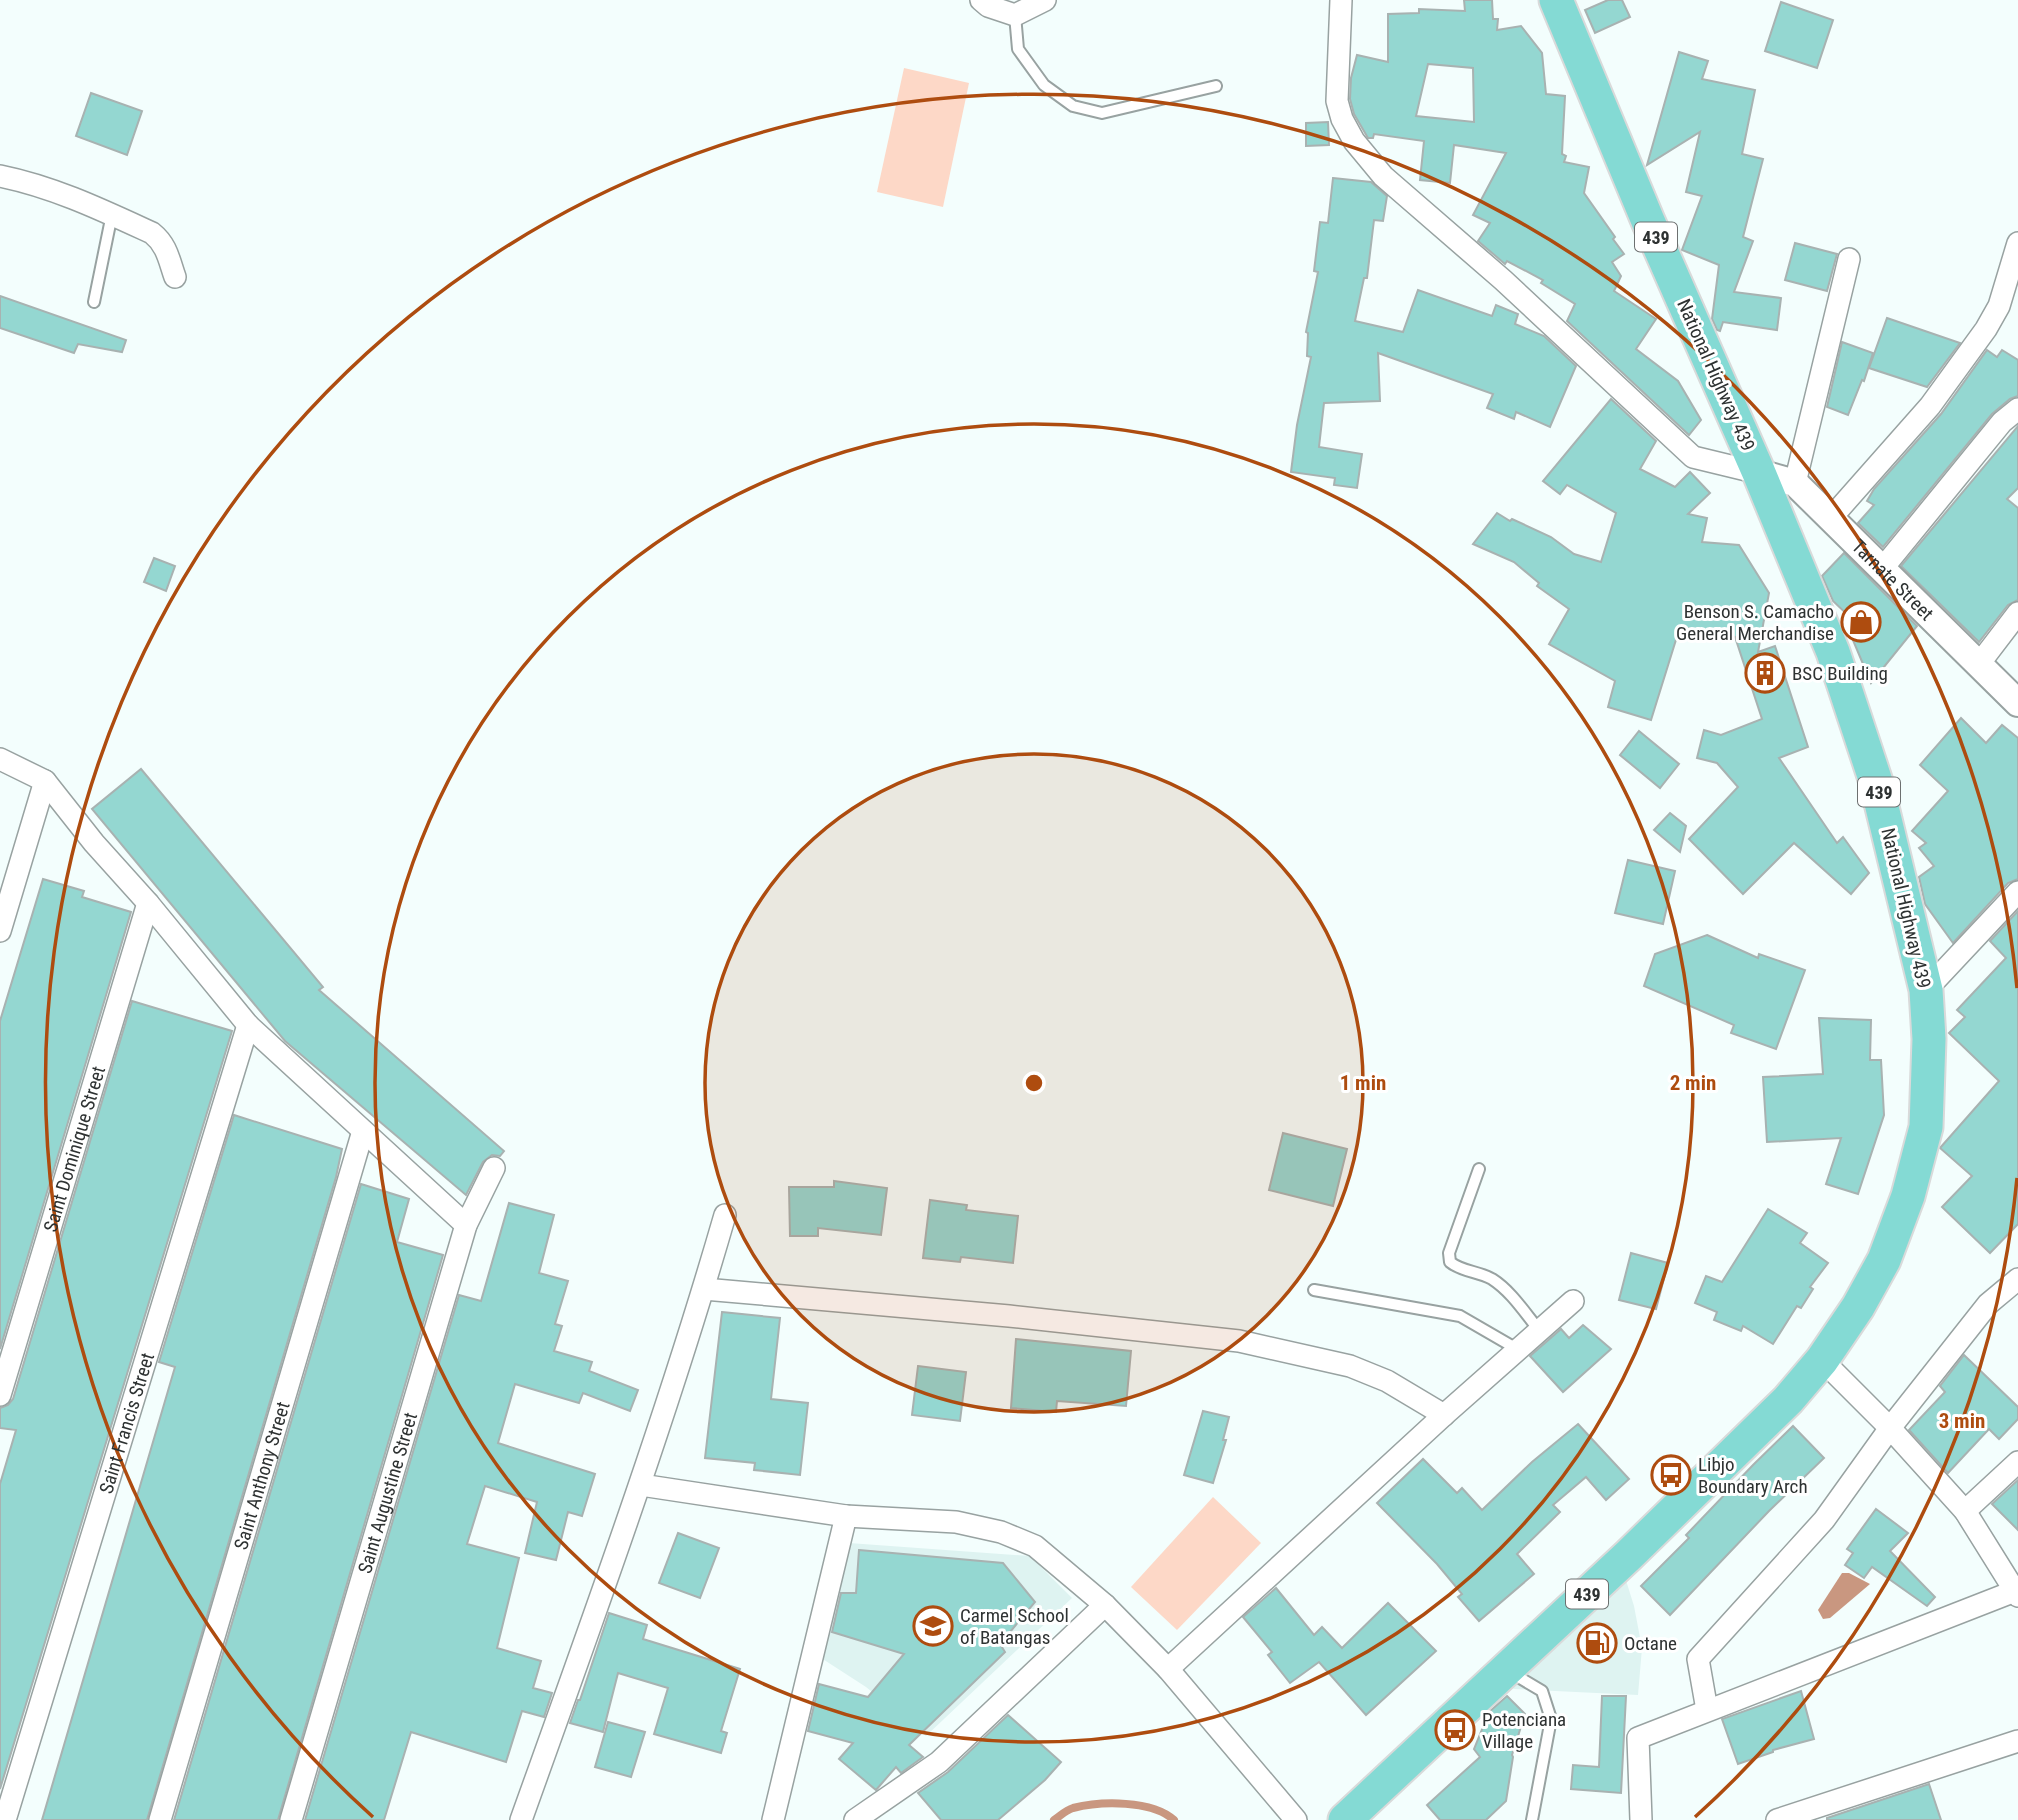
<svg xmlns="http://www.w3.org/2000/svg" width="2018" height="1820" viewBox="0 0 2018 1820" font-family="'Roboto Condensed',sans-serif">
<style>
.built{fill:#def3f1}
.green{fill:#fdd8c7}
.water{fill:#c99780}
.lines{fill:none;stroke-linecap:round;stroke-linejoin:round}
.stream{stroke:#c99780;stroke-width:8}
.building{fill:#94d7d1;stroke:#a8b2b1;stroke-width:2;fill-rule:evenodd}
.service-casing{stroke:#98a2a1;stroke-width:14}
.minor-casing{stroke:#98a2a1;stroke-width:24}
.tertiary-casing{stroke:#98a2a1;stroke-width:30}
.primary-casing{stroke:#d9dada;stroke-width:37}
.service{stroke:#fff;stroke-width:10}
.minor{stroke:#fff;stroke-width:21}
.tertiary{stroke:#fff;stroke-width:26}
.primary{stroke:#84dad4;stroke-width:33}
.ring{fill:none;stroke:#ae4c0f;stroke-width:3.5}
.labels{text-anchor:middle;dominant-baseline:central;stroke-width:6;stroke-linejoin:round;paint-order:stroke}
.shield{fill:#fff;stroke:#6d7070;stroke-width:2}
.shield-label{font-size:18px;font-weight:bold;fill:#2e3232}
.street-label{font-size:19px;fill:#2e3232;stroke:#fff}
.poi-label{font-size:19px;fill:#2e3232;stroke:#fff;text-anchor:start}
.centre{fill:#ae4c0f;stroke:#fff;stroke-width:3.5}
.ring-label{font-size:21px;text-anchor:middle;font-weight:bold;fill:#ae4c0f;stroke:#fff;stroke-width:6;stroke-linejoin:round;paint-order:stroke}
</style>
<rect width="100%" height="100%" fill="#f3fefd"/>
<g class="built">
<polygon points="849,1543 1030,1556 1072,1598 926,1736 866,1687 815,1654"/>
<polygon points="1624,1574 1634,1606 1642,1648 1638,1695 1514,1689 1508,1684"/>
</g>
<g class="green">
<polygon points="904,68 969,83 943,207 877,192"/>
<polygon points="1213,1497 1261,1543 1177,1630 1131,1587"/>
</g>
<polygon class="water" points="1842,1573 1849,1573 1870,1584 1830,1618 1823,1619 1818,1610"/>
<g class="lines">
<path class="stream" d="M 1054,1820 C 1060,1816 1066,1810 1073,1808 C 1101,1801 1152,1800 1174,1820"/>
</g>
<g class="building">
<path d="M 1464,0 L 1492,0 L 1493,19 L 1498,19 L 1497,30 L 1521,26 L 1542,53 L 1546,94 L 1565,96 L 1562,154 L 1566,156 L 1564,162 L 1589,167 L 1584,193 L 1615,237 L 1613,239 L 1624,254 L 1612,262 L 1621,276 L 1614,291 L 1656,319 L 1636,349 L 1678,381 L 1701,420 L 1689,435 L 1567,321 L 1575,304 L 1541,283 L 1543,280 L 1507,261 L 1505,264 L 1478,241 L 1490,223 L 1473,215 L 1506,153 L 1454,145 L 1450,183 L 1420,180 L 1424,141 L 1374,134 L 1373,138 L 1368,138 L 1354,114 L 1350,99 L 1351,78 L 1357,55 L 1388,62 L 1388,14 L 1419,13 L 1419,9 L 1465,11 ZM 1428,64 L 1473,68 L 1474,122 L 1416,116 Z"/>
<polygon points="1608,0 1622,0 1630,17 1595,33 1585,10"/>
<polygon points="1781,2 1833,20 1817,68 1765,51"/>
<polygon points="1679,52 1708,61 1702,79 1755,90 1742,154 1763,159 1743,237 1753,241 1734,292 1781,298 1777,330 1723,322 1720,331 1717,330 1712,319 1719,265 1682,250 1702,196 1686,192 1700,132 1647,165"/>
<polygon points="91,93 142,111 127,155 76,136"/>
<polygon points="1328,122 1329,145 1306,146 1306,123"/>
<polygon points="1333,178 1371,182 1387,196 1383,221 1374,220 1367,278 1364,278 1355,321 1403,332 1418,290 1492,316 1496,305 1518,314 1515,324 1544,336 1576,366 1550,427 1516,412 1514,419 1487,408 1493,394 1378,353 1380,401 1324,403 1319,447 1362,454 1357,488 1334,485 1335,478 1291,472 1297,425 1311,357 1307,356 1308,333 1306,332 1318,272 1314,271 1320,222 1328,223"/>
<polygon points="1795,243 1837,254 1827,291 1785,280"/>
<polygon points="0,296 126,340 122,352 78,344 74,353 0,328"/>
<polygon points="1887,318 1960,343 1927,387 1869,368"/>
<polygon points="1842,342 1873,353 1864,381 1862,380 1848,415 1827,407"/>
<polygon points="1987,350 1997,357 2002,350 2018,360 2018,396 2010,399 1992,414 1883,547 1858,523 1874,505 1867,501 1874,489 1941,414"/>
<polygon points="1611,399 1656,441 1640,469 1675,487 1690,472 1710,493 1688,514 1707,518 1702,542 1739,545 1769,593 1758,652 1775,646 1808,747 1779,758 1837,843 1843,837 1869,873 1851,894 1794,843 1743,894 1689,839 1738,787 1717,763 1697,758 1704,730 1721,735 1762,719 1735,637 1680,627 1651,720 1608,707 1615,681 1549,644 1569,609 1537,586 1539,583 1514,562 1473,544 1497,513 1510,521 1512,519 1551,537 1574,554 1601,562 1616,513 1567,485 1560,494 1543,481"/>
<polygon points="2018,426 2018,488 2007,499 2018,508 2018,600 2008,605 1979,642 1901,566"/>
<polygon points="1844,553 1917,626 1871,683 1847,626 1853,620 1833,601 1822,576"/>
<polygon points="154,558 175,566 166,591 144,582"/>
<polygon points="1961,718 1986,743 2002,725 2018,738 2018,879 2008,883 1953,943 1925,904 1919,877 1934,866 1919,848 1926,843 1912,831 1948,791 1920,765"/>
<polygon points="1639,731 1679,764 1660,788 1620,755"/>
<polygon points="141,769 323,987 319,990 504,1151 500,1156 492,1155 483,1162 466,1195 285,1041 92,809"/>
<polygon points="1670,813 1686,826 1680,852 1654,830"/>
<polygon points="1628,860 1675,871 1663,924 1615,913"/>
<polygon points="43,879 84,891 82,897 131,912 0,1349 0,1021"/>
<polygon points="2018,911 2018,1224 1990,1253 1942,1207 1972,1176 1940,1148 1999,1081 1949,1033 1965,1017 1957,1010 2006,958 1990,941"/>
<polygon points="1707,935 1758,958 1759,954 1805,970 1776,1049 1731,1033 1734,1025 1644,986 1655,954"/>
<polygon points="132,1001 232,1031 0,1789 0,1484 16,1430 0,1428 0,1408 8,1405 13,1399"/>
<polygon points="1819,1018 1871,1020 1870,1060 1881,1060 1884,1115 1858,1194 1826,1184 1841,1138 1767,1142 1763,1077 1823,1074"/>
<polygon points="234,1115 342,1149 336,1177 147,1820 42,1820 175,1367 159,1362"/>
<polygon points="1283,1133 1347,1149 1333,1206 1269,1190"/>
<polygon points="834,1181 887,1188 881,1235 818,1228 818,1236 790,1236 789,1187 834,1187"/>
<polygon points="361,1184 409,1199 397,1242 443,1255 278,1820 174,1820"/>
<polygon points="930,1200 967,1205 966,1210 1018,1216 1013,1263 961,1257 960,1262 923,1258"/>
<polygon points="509,1203 554,1215 539,1273 568,1281 555,1324 562,1326 554,1351 592,1362 589,1371 638,1390 630,1411 583,1393 579,1403 515,1384 498,1443 595,1474 582,1516 568,1512 556,1560 525,1553 537,1502 485,1486 467,1544 519,1558 497,1648 541,1661 533,1688 552,1693 544,1717 522,1711 506,1762 411,1732 384,1820 305,1820 459,1295 481,1301"/>
<polygon points="1768,1209 1807,1233 1800,1243 1828,1263 1810,1287 1813,1289 1801,1308 1797,1306 1773,1344 1743,1326 1741,1331 1714,1320 1717,1312 1695,1303 1706,1276 1722,1282"/>
<polygon points="1631,1253 1668,1263 1656,1309 1619,1300"/>
<polygon points="722,1312 780,1318 771,1399 808,1403 800,1475 754,1470 755,1463 705,1458"/>
<polygon points="1583,1325 1611,1349 1563,1392 1530,1356 1561,1329 1569,1338"/>
<polygon points="1016,1339 1131,1351 1126,1406 1057,1401 1056,1412 1011,1408"/>
<polygon points="1964,1355 2018,1407 2018,1419 1999,1439 1989,1429 1948,1473 1909,1430 1945,1392 1940,1386"/>
<polygon points="918,1366 966,1372 960,1421 912,1415"/>
<polygon points="1203,1411 1229,1417 1223,1440 1226,1440 1213,1483 1184,1475"/>
<polygon points="1578,1424 1629,1479 1606,1500 1586,1477 1553,1505 1560,1512 1517,1554 1534,1574 1479,1621 1458,1597 1462,1594 1437,1564 1377,1503 1423,1459 1457,1493 1462,1488 1482,1510 1532,1462"/>
<polygon points="1793,1426 1824,1458 1769,1511 1670,1615 1641,1586 1689,1538 1686,1535 1753,1465"/>
<polygon points="2018,1480 2018,1530 1992,1504"/>
<polygon points="1876,1509 1908,1533 1890,1551 1935,1597 1927,1606 1872,1567 1864,1578 1845,1565 1853,1553 1847,1549"/>
<polygon points="678,1533 719,1548 700,1598 659,1583"/>
<polygon points="859,1550 1003,1563 1035,1602 1000,1644 1005,1652 909,1745 923,1757 901,1773 896,1767 876,1790 839,1759 853,1743 808,1731 819,1684 868,1697 904,1654 832,1632 841,1593 856,1593"/>
<polygon points="1276,1588 1314,1635 1322,1627 1342,1648 1388,1603 1436,1651 1366,1715 1319,1662 1290,1683 1268,1655 1272,1652 1243,1617"/>
<polygon points="609,1613 647,1625 643,1639 740,1669 721,1731 727,1733 721,1753 654,1734 668,1688 618,1673 603,1732 570,1723 578,1700 580,1700"/>
<polygon points="1801,1691 1814,1739 1773,1750 1773,1752 1738,1764 1722,1719"/>
<polygon points="1507,1696 1525,1714 1512,1755 1513,1757 1506,1801 1486,1820 1440,1820 1427,1805 1480,1757 1474,1749 1489,1712"/>
<polygon points="1602,1696 1626,1696 1621,1793 1571,1789 1573,1765 1599,1767"/>
<polygon points="1008,1715 1061,1762 1045,1780 998,1820 941,1820 918,1793 948,1772"/>
<polygon points="608,1722 645,1732 631,1777 595,1767"/>
<polygon points="1929,1784 1941,1820 1827,1820 1827,1818"/>
</g>
<g class="lines">
<g class="service-casing">
<g id="service">
<polyline points="1015,15 1018,49 1044,85 1073,106 1102,113 1216,86"/>
<polyline points="94,302 112,214"/>
<path d="M 1479,1169 L 1449,1253 L 1450,1262 C 1462,1272 1478,1271 1492,1279 C 1511,1291 1525,1313 1539,1330"/>
<polyline points="1314,1290 1460,1316 1517,1349"/>
<polyline points="1510,1672 1542,1691 1551,1719 1532,1820"/>
</g>
</g>
<g class="minor-casing">
<g id="minor">
<polyline points="981,0 988,6 1015,15 1045,0"/>
<polyline points="1341,0 1337,101 1342,119 1354,141 1383,176 1503,280 1693,457 1759,473"/>
<path d="M 0,176 C 54,187 102,210 152,233 C 167,245 169,260 175,277"/>
<polyline points="1795,483 1849,259"/>
<polyline points="1831,518 1930,406 1986,329 1999,306 2018,243"/>
<polyline points="1882,569 2002,422 2018,409"/>
<polyline points="1979,664 2018,613"/>
<polyline points="0,759 45,781 94,843 148,903 248,1025 466,1225"/>
<polyline points="0,931 45,781"/>
<polyline points="1926,990 2018,892"/>
<polyline points="704,1289 1009,1316 1239,1341 1350,1366 1387,1381 1444,1415"/>
<polyline points="1822,1360 1890,1428 1965,1511 2018,1596"/>
<path id="s1" d="M 0,1395 L 148,903"/>
<polyline points="641,1485 846,1516 956,1522 1001,1532 1035,1546 1105,1605 1168,1669 1296,1820"/>
<polyline points="1965,1511 2018,1462"/>
<polyline points="1168,1669 1444,1415 1573,1301"/>
<polyline points="1707,1710 1698,1659 1824,1520 1890,1428 1988,1304 2018,1279"/>
<path id="s2" d="M 5,1820 L 248,1025"/>
<path id="s3" d="M 160,1820 L 363,1131"/>
<path id="s4" d="M 291,1820 L 466,1225 L 494,1168"/>
<path d="M 521,1820 C 593,1619 666,1419 725,1215"/>
<polyline points="773,1820 846,1516"/>
<polyline points="855,1820 939,1762 1105,1605"/>
<polyline points="1641,1820 1638,1738 2015,1591"/>
<polyline points="1777,1820 2018,1741"/>
</g>
</g>
<g class="tertiary-casing">
<g id="tertiary">
<path id="s5" d="M 1759,473 L 1795,483 L 2018,703"/>
</g>
</g>
<g class="primary-casing">
<polyline id="primary" points="1345,1820 1629,1555 1788,1400 1822,1360 1858,1307 1884,1260 1908,1196 1926,1127 1929,1039 1926,990 1876,782 1833,652 1759,473 1648,221 1556,0"/>
</g>
<use href="#service" class="service"/>
<use href="#minor" class="minor"/>
<use href="#tertiary" class="tertiary"/>
<use href="#primary" class="primary"/>
</g>
<circle cx="1034" cy="1083" r="329" fill="#ae4c0f" fill-opacity=".12"/>
<g class="ring">
<circle cx="1034" cy="1083" r="329"/>
<circle cx="1034" cy="1083" r="659"/>
<path d="M2017 1178A988 988 0 0 1 1695 1817M373 1817A988 988 0 1 1 2017 988"/>
</g>
<defs>
<g id="shop-ring" transform="scale(2.0125)"><circle r="9.5" fill="#fff" stroke="#ae4c0f" stroke-width="1.5"/><path d="M-5-2.5h2.3a2.7 3.5 0 0 1 5.4 0H5L5.5 6h-11ZM-1.5-2.5h3a1.5 2.3 0 0 0-3 0Z" fill="#ae4c0f"/></g>
<g id="building-ring" transform="scale(2.0125)"><circle r="9.5" fill="#fff" stroke="#ae4c0f" stroke-width="1.5"/><path d="M-4-6H4V6H1V3H-1V6H-4ZM-2.5-4.3h1.7v1.8h-1.7ZM.8-4.3h1.7v1.8H.8ZM-2.5-1h1.7V.8h-1.7ZM.8-1h1.7V.8H.8Z" fill="#ae4c0f"/></g>
<g id="bus-ring" transform="scale(2.0125)"><circle r="9.5" fill="#fff" stroke="#ae4c0f" stroke-width="1.5"/><path d="M-5-6H5V4H4V6H2V4H-2V6H-4V4H-5ZM-3.5-4V0h7V-4ZM-3.5 1.2v1.5H-2V1.2ZM2 1.2v1.5H3.5V1.2Z" fill="#ae4c0f"/></g>
<g id="school-ring" transform="scale(2.0125)"><circle r="9.5" fill="#fff" stroke="#ae4c0f" stroke-width="1.5"/><path d="M0-5L7-2L0 1L-7-2ZM-4 1L0 2.5L4 1V4Q0 6-4 4Z" fill="#ae4c0f"/></g>
<g id="fuel-ring" transform="scale(2.0125)"><circle r="9.5" fill="#fff" stroke="#ae4c0f" stroke-width="1.5"/><path d="M-5.5-6h7V0h2V4h1.3V-2.5L3-4.5l.8-.8L6-3V5H2.5V1h-1V6h-7ZM-4.2-4.7v3.2H.2V-4.7Z" fill="#ae4c0f"/></g>
</defs>
<g fill-rule="evenodd">
<use href="#shop-ring" x="1861" y="622"/>
<use href="#building-ring" x="1765" y="673"/>
<use href="#bus-ring" x="1671" y="1475"/>
<use href="#school-ring" x="933" y="1626"/>
<use href="#fuel-ring" x="1597" y="1643"/>
<use href="#bus-ring" x="1455" y="1730"/>
</g>
<g class="labels">
<g class="shield">
<rect x="1635" y="222.5" width="42" height="29" rx="5"/>
<rect x="1858" y="777.5" width="42" height="29" rx="5"/>
<rect x="1566" y="1579.5" width="42" height="29" rx="5"/>
</g>
<g class="shield-label">
<text x="1656" y="237">439</text>
<text x="1879" y="792">439</text>
<text x="1587" y="1594">439</text>
</g>
<g class="street-label">
<text transform="translate(1716 375) rotate(66)">National Highway 439</text>
<text stroke="none"><textPath href="#s5" startOffset="175">Tarnate Street</textPath></text>
<text transform="translate(1906 908) rotate(77)">National Highway 439</text>
<text stroke="none"><textPath href="#s1" startOffset="257">Saint Dominique Street</textPath></text>
<text stroke="none"><textPath href="#s2" startOffset="415">Saint Francis Street</textPath></text>
<text stroke="none"><textPath href="#s3" startOffset="359">Saint Anthony Street</textPath></text>
<text stroke="none"><textPath href="#s4" startOffset="341">Saint Augustine Street</textPath></text>
</g>
<g class="poi-label">
<text x="1834" y="611" text-anchor="end">Benson S. Camacho<tspan x="1834" dy="22">General Merchandise</tspan></text>
<text x="1792" y="673">BSC Building</text>
<text x="1698" y="1464">Libjo<tspan x="1698" dy="22">Boundary Arch</tspan></text>
<text x="960" y="1615">Carmel School<tspan x="960" dy="22">of Batangas</tspan></text>
<text x="1624" y="1643">Octane</text>
<text x="1482" y="1719">Potenciana<tspan x="1482" dy="22">Village</tspan></text>
</g>
</g>
<circle cx="1034" cy="1083" r="10" class="centre"/>
<g class="ring-label">
<text x="1363" y="1090">1 min</text>
<text x="1693" y="1090">2 min</text>
<text x="1962" y="1428">3 min</text>
</g>
</svg>
